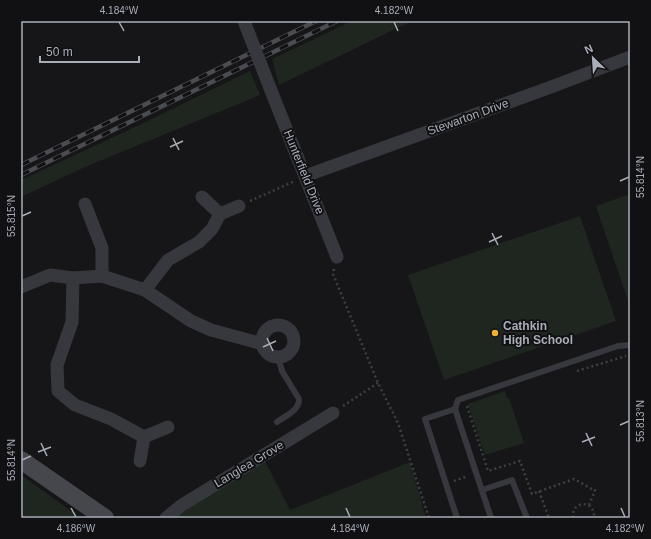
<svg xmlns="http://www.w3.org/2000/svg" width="651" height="539" viewBox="0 0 651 539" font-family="Arial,sans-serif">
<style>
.green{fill:#1e261f}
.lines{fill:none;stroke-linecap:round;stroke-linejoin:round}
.path{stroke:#3d3f44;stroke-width:2.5;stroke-dasharray:2 3;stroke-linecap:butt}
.lane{stroke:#37383d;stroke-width:6}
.street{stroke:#37383d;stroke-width:13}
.secondary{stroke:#45474d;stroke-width:18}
.rail-casing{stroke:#4a4c52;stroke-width:4.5}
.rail{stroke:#111113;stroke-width:3;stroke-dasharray:9;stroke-linecap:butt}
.street-bridge{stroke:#37383d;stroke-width:13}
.ticks{fill:none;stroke:#a8adb8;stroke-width:1.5}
.poi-dot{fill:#f2b134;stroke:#111113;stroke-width:1.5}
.labels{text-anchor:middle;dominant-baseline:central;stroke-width:4;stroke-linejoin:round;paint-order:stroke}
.street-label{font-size:12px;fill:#a8adb8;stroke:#111113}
.poi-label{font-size:12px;font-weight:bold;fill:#a8adb8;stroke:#111113;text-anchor:start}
.neatline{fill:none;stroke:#a8adb8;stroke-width:1.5}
.ticks-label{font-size:10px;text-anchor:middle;fill:#a8adb8}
</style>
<rect width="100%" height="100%" fill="#161618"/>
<g class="green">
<polygon points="352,21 412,21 279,85 272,59"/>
<polygon points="250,71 260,95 85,167 21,197 21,180 133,128"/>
<polygon points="630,194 630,307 596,206"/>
<polygon points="580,216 616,321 444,380 408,275"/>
<polygon points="505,391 507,398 509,398 524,443 485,455 468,404"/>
<polygon points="265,461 290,510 410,462 426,518 174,518 192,505"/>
<polygon points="21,475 78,516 74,518 21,518"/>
</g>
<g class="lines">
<g class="path">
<polyline points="250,201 295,181"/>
<polyline points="334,269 333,274 378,383 398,423 429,518"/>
<polyline points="577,371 626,356"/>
<polyline points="343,406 378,383"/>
<polyline points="467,406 488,471 520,461 532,494 574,479 595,491"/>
<polyline points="454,481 468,476"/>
<polyline points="539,491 549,518"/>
<polyline points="589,505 596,488"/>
<path d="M 573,518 C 571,499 596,500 594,518"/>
</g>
<g class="lane">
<polyline points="455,409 458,400 618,346 630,345"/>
<path d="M 277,422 C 285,416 300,410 299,399 L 282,371 L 278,357"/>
<polyline points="482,490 512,480 527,518"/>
<polyline points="457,518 425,419 455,409 491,518"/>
</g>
<g class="street">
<polyline points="244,21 249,34"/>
<polyline points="270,88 337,257"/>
<polyline points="305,176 551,87 630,57"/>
<polyline points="202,197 220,214 239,206"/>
<polyline points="85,204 102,248 102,276"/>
<polyline points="73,278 72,322 57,365 58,391 75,405 111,419 144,437 140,461"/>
<polyline points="21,287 50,275 73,278 102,276 145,290 191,321 211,330 263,344"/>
<polyline points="145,290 168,260 199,242 212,229 220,214"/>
<circle cx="278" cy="341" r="16"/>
<polyline points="144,437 168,427"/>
<polyline points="166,518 182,505 333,413"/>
</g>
<polyline class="secondary" points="21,460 105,518"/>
<g class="rail-casing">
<g id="rail">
<polyline points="21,165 316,21"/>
<polyline points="21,175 337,21"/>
</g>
</g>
<use href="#rail" class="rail"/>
<polyline class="street-bridge" points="249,34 270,88"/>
</g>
<path class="ticks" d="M 119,22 L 124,31M 394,22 L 398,31M 173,138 L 179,150M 170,147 L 183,141M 620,181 L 629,177M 22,216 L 31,212M 492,233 L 498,245M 489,242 L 502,236M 267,338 L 273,351M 263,347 L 276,341M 620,425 L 629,421M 586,433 L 592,446M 582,442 L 595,437M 41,443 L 47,456M 38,452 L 51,447M 22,460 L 31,456M 71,508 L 76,517M 346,508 L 350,517M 621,508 L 625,517"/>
<circle class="poi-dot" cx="495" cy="333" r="4"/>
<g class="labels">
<g class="street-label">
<text transform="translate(468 117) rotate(-20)">Stewarton Drive</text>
<text transform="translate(304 172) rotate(68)">Hunterfield Drive</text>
<text transform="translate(249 464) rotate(-31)">Langlea Grove</text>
</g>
<g class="poi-label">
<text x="503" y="326">Cathkin<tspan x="503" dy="14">High School</tspan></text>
</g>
</g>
<rect width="651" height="539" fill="none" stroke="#111113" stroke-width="44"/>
<g transform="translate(593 58) rotate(335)" stroke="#111113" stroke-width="3" paint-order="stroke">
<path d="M0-3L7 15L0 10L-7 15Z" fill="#a8adb8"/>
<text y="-6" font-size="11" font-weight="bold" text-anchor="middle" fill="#a8adb8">N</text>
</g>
<path d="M40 56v6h99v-6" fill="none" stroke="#a8adb8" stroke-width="2"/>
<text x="46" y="56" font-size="12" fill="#a8adb8" stroke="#111113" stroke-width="3" paint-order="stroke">50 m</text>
<rect x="22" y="22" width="607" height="495" class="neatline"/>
<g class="ticks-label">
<text x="119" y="14">4.184°W</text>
<text x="394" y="14">4.182°W</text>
<text transform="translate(640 177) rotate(-90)" y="4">55.814°N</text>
<text transform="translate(11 216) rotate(-90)" y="4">55.815°N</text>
<text transform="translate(640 421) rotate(-90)" y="4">55.813°N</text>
<text transform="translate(11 460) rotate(-90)" y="4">55.814°N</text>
<text x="76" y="532">4.186°W</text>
<text x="350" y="532">4.184°W</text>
<text x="625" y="532">4.182°W</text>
</g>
</svg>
